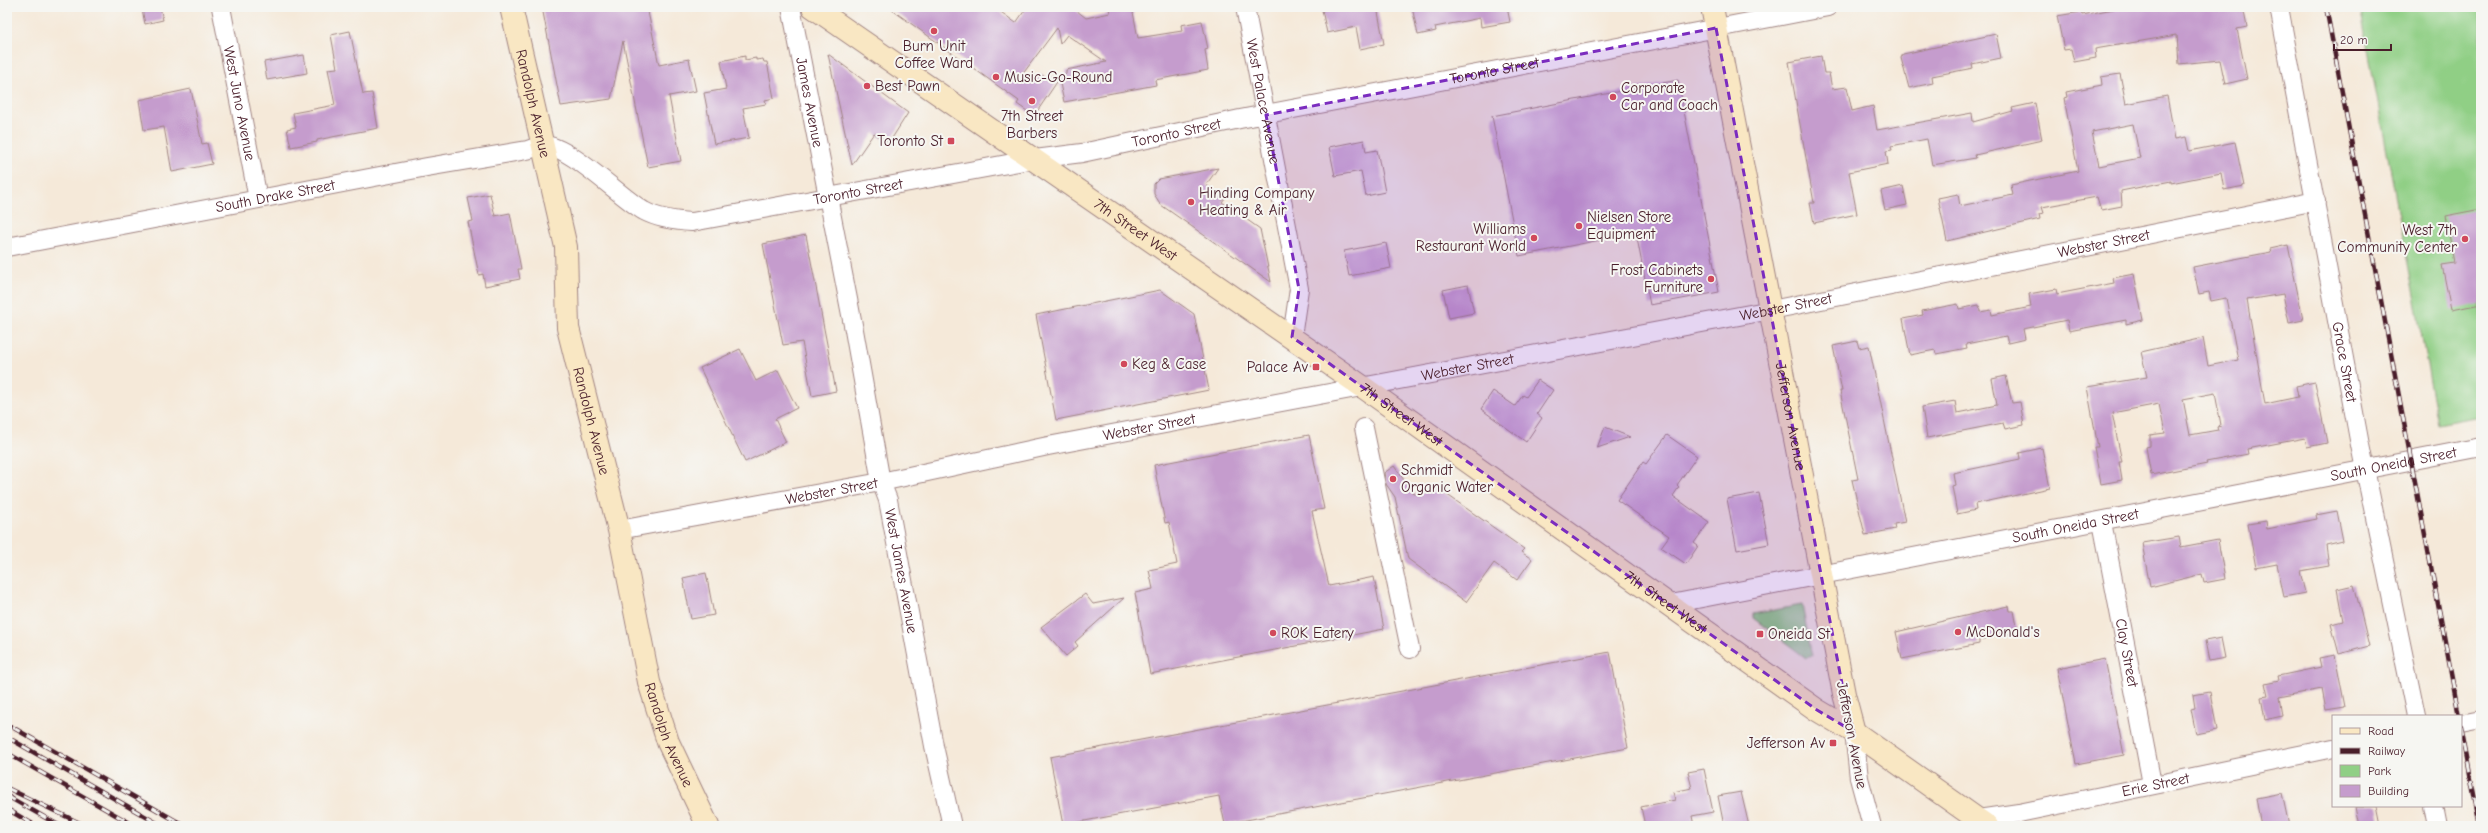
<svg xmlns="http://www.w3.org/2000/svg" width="2488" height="833" font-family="'Comic Neue',sans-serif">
<rect width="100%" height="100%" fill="#f6f6f2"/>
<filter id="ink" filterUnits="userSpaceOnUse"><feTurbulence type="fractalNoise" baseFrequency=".025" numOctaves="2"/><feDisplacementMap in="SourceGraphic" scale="8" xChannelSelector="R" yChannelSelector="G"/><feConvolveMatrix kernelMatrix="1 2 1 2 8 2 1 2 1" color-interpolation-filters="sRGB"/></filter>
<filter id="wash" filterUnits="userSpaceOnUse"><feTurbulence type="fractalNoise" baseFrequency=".012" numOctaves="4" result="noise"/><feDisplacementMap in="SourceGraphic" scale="16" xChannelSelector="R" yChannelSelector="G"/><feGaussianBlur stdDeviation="0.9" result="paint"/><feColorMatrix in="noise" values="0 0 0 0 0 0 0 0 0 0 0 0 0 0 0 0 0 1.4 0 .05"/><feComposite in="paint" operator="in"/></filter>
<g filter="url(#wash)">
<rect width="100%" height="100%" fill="#f5e9d9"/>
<path fill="#90cf85" stroke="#6d7758" d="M2360,7h121v409l-43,8z
M1802,605l10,51 -6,2 -53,-40v-4z"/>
<g id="blocks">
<path fill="#c59ccd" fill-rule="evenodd" d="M150,7h10l3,13 -18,4 -3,-15z
M542,7h105l12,58 30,-6 7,32 -27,5 12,65 -33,6 -25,-126 -12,58 -50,7z
M888,7h106l22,16 11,-16h45l14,11 24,-5 -1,-6h23l6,31 44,-7 -1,-6 21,-4 6,28 -3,1 3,20 -53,10 1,5 -92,17 -5,-23 -25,37 -17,-12 2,-3zM1057,28l3,16 7,-9 39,27 -40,8v4l-20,4 -4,-3 -23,4z
M1339,7h38l7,37 -24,5 -4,-22 -29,6 -5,-23z
M1412,7h95l3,15 -29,5 -1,-9 -45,9 1,4 -18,4z
M2124,7h119l4,20 -10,2 10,50 -22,5 -5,-24 -41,4 -2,-29 -82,14 1,9 -22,4 -3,-13 -7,1 -7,-34 24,-4 1,3z
M350,31l13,63 9,-1 6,35 -61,12v2l-26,5 -4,-18 9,-2 -3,-14 42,-8 -7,-36 9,-1 -6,-33z
M1996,34l5,24 -29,6 1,4 -41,8 1,7 -24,5 -8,-30 2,-4z
M828,54l80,59 -19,30 -15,-10 -22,32z
M304,55l3,18 -40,7 -3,-18z
M745,56v4l11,-2v2l7,-1 1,3h3l7,36 -9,2 1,4 -23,4 6,30 -35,6 -10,-51 22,-4 -5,-28z
M1821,56l3,17h5l3,16 15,-2 5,24 21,-5 4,24 95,-17 1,9 40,-11 -1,-3 23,-5 7,37 -67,15 1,3 -44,7 -5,-26 -36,7 1,4 -6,1 2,13 -39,8 8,42 -43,9 -4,-20h4l-25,-141z
M2120,74l6,30 41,-8 8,43 11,-2 3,14 46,-9 9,44 -20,4 -3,-17 -50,10v-2l-50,10 1,15 -21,4 -4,-13 -55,10 2,6 -5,1 1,5 -93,22 -9,-43 20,-4 2,12 53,-11 -2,-10 67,-14 -14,-73 3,-1 -1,-5 36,-7 -1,-8zM2133,124l7,34 -41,8 -7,-34z
M1678,80l41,212 -69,13 -14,-72 -117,23 -27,-140z
M191,89l11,55 5,-1 5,21 -40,8 -8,-45 -20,3 -5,-30z
M1364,140l2,12 11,-2 8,42 -19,4 -5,-25 -26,5 -6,-29z
M1218,168l-12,17 19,13 -3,4 38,27 11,53 -110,-77 -7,-11v-10l5,-5z
M1903,186l4,19 -22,5 -4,-19z
M490,194l5,22 15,-3 11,56h-3l2,10 -35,7 -2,-12 -4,1 -11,-53 5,-1 -5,-23z
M2481,209v95l-30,6 -9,-45 13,-2 -10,-47z
M806,235l30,156 -24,5 -10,-54 -19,3 -20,-101z
M1386,243l5,25 -42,8 -5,-25z
M2288,245l15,75 -14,3 -6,-29 -36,6 18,104 33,-7 -2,-11 19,-4 12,61 -20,4 -2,-9 -58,11 1,5 -42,8 1,2 -56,11 -5,-28 4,-1v-11l15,-2 -6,-29 -47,9 10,49h-3l3,18 -21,4 -7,-37h4l-11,-60 60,-10 -6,-25 62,-14 5,28 30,-6 -12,-62 -15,3 -2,-9 -10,2 -6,-27 78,-15 -1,-3zM2215,393l6,32 -4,1 1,4 -28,5 -7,-36z
M2134,274l9,46 -17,4v-4l-57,11 -2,-11 -44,9 2,10 -17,4 -2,-7 -40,8 1,4 -31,6 -1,-4 -25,5 -7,-36 20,-4 -1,-4 36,-7 1,5 20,-4 1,7 11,-2 1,5 39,-8 -2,-13 27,-5 1,5 57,-11 -1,-5z
M1468,285l6,28 -25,5 -6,-28z
M1160,290l34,24 15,76 -153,30 -20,-105z
M1857,341l2,7 10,-2 36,176 -11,2 1,5 -30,6 -13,-55 6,-1 -18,-88h2l-9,-45z
M740,349l16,32 22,-11 19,38 -22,11 11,23 -41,20 -45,-94z
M2006,376l6,27 8,-1 4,23 -19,4 -2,-6 -76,15 -5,-31 33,-6 2,12 40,-8 -5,-26z
M1538,380l15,10 -16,24 5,4 -16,24 -45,-33 12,-18 22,15 8,-11 3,2z
M1605,427l25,10 -33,11z
M1309,435l15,74 -12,2 17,75 45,-9 10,52 -234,45 -15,-81 18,-4 -4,-19 28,-6 -8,-42 -4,1 -11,-58z
M1667,435l30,21 -20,29 2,2 -6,9 36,26 -15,21 4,3 -12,18 -25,-17 8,-11 -52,-36 26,-38 3,2z
M2042,448l8,40 -75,16 1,6 -19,4 -5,-28 3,-1 -2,-12 67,-14 -1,-6z
M1394,466l20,28 25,-5 85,60 -3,3 11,7 -15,21 -23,-17 -28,39 -58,-43 -13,-62 -9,-13 -2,-11z
M1759,493l10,51 -32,6 -10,-51z
M2337,511l6,30 -17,4 3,21 -29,5 5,22 -21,4 -7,-33 -21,4 -8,-44 18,-3 1,8 50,-10 -1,-4z
M2179,537l2,10 37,-7 7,39 -21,4 -2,-9 -52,13 -8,-44z
M706,573l8,42 -23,4 -8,-41z
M2354,585l15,61 -30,8 -8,-30 12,-3 -6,-32z
M1085,594l8,10 31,-6 -49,44 3,4 -12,10 -25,-29z
M2008,606l1,5h5l4,21 -39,8v4l-77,15 -6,-27z
M2221,638l4,20 -16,3 -4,-20z
M1610,652l18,96 -403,76 -6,-28 -156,29 -13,-68z
M2335,655l10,52 -19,3 -4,-21 -43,8 3,19 -17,4 -4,-23 7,-1 -3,-13 14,-3 -1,-4 43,-9 -2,-9z
M2105,659l19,96 -48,9 -19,-96z
M2210,692l7,38 -21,4 -5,-25 4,-1 -2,-13z
M1704,769l9,43 -21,4 2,10h-49l-4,-19 34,-7 -2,-8 19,-4 -4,-16z
M1741,792l8,34h-25l-6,-30z
M2282,793l7,33h-28l-5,-28z
M2355,806h22l4,20h-22z"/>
</g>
</g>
<g filter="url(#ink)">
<use href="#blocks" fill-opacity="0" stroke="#a08482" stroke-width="1"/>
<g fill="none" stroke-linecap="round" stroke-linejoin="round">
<g stroke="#a08482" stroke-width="20">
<g id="street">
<path id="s1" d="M221,7l37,192"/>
<path id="s2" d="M791,7l63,323 27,152 7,18 46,246 18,80"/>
<path id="s3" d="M1245,7l54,282 -7,48"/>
<path id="s4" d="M2279,7l81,438 56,271"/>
<path id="s5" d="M7,247l420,-80 100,-17c5,-1 10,-4 15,-5 25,-2 79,53 102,66 15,8 31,10 48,11l343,-63 47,-6 158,-34 588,-112"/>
<path d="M1364,428l46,221"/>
<path id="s6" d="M2102,522l50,262"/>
<path id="s7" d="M619,530l262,-48 167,-36 723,-136 545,-109"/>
<path id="s8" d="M1671,604l810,-157"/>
<path d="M2461,723l20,-4"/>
<path d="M1854,732l5,46 13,48"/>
<path d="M2433,806l4,20"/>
<path id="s9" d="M1978,819l41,-6 314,-65"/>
</g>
</g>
<g stroke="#a08482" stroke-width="24">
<g id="secondary">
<path id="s10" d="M511,7l55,240 2,81 51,202 30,152 19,60 40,84"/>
<path id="s11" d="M813,7l550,380 454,323 37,22 133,94"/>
<path id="s12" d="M1712,7l132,687 10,38"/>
</g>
</g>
<use href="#street" stroke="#fff" stroke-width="18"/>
<use href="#secondary" stroke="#f9e7c3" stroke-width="22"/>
<g stroke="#4a1f2b" stroke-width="4.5">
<path id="rail" d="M2326,7l133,709
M12,727l173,99
M2461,727l19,99
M7,737l155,89
M7,753l128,73
M7,788l79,38
M7,796l53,30
M7,809l29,17
M7,824l4,2"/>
</g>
<use href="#rail" stroke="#f6f6f2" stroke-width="3" stroke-dasharray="9" stroke-linecap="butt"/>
</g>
</g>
<path fill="#7b2cbf" fill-opacity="0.2" stroke="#7b2cbf" stroke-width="3" stroke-dasharray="8 5" stroke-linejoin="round" d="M1716,28l128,666 10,38 -37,-22 -525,-373 7,-48 -33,-174z"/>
<g fill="#d1495b" stroke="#f6f6f2" stroke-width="1.5">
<circle cx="934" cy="31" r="4"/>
<circle cx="996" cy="77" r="4"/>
<circle cx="867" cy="86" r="4"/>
<circle cx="1613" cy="97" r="4"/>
<circle cx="1032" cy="101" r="4"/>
<rect x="947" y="137" width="8" height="8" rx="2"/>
<circle cx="1191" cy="202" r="4"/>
<circle cx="1579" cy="226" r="4"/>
<circle cx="1534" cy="238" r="4"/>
<circle cx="2465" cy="239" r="4"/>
<circle cx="1711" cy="279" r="4"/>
<circle cx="1124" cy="364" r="4"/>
<rect x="1312" y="363" width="8" height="8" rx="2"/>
<circle cx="1393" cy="479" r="4"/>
<circle cx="1958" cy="632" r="4"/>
<circle cx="1273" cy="633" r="4"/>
<rect x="1756" y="630" width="8" height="8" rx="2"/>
<rect x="1829" y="739" width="8" height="8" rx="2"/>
</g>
<g text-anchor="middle" stroke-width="4" stroke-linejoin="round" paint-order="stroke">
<g font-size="15" fill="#4a1f2b" stroke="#f6f6f2" text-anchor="start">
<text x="934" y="51" text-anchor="middle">Burn Unit<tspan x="934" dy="17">Coffee Ward</tspan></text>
<text x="1004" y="82">Music-Go-Round</text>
<text x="875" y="91">Best Pawn</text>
<text x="1621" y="93">Corporate<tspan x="1621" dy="17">Car and Coach</tspan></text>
<text x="1032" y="121" text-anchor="middle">7th Street<tspan x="1032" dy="17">Barbers</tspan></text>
<text x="943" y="146" text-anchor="end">Toronto St</text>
<text x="1199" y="198">Hinding Company<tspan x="1199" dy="17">Heating &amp; Air</tspan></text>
<text x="1587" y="222">Nielsen Store<tspan x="1587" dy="17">Equipment</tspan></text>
<text x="1526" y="234" text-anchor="end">Williams<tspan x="1526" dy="17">Restaurant World</tspan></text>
<text x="2457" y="235" text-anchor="end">West 7th<tspan x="2457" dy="17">Community Center</tspan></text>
<text x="1703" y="275" text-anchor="end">Frost Cabinets<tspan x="1703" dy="17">Furniture</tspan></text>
<text x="1132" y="369">Keg &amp; Case</text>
<text x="1308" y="372" text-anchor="end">Palace Av</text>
<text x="1401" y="475">Schmidt<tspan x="1401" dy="17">Organic Water</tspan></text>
<text x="1966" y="637">McDonald's</text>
<text x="1281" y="638">ROK Eatery</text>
<text x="1768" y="639">Oneida St</text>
<text x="1825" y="748" text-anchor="end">Jefferson Av</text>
</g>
<g font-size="15" fill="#4a1f2b" stroke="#f6f6f2">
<text dy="5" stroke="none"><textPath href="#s5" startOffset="1534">Toronto Street</textPath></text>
<text dy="5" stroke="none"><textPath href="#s3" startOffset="96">West Palace Avenue</textPath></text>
<text dy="5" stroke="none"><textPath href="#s2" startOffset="97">James Avenue</textPath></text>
<text dy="5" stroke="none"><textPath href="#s1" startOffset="98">West Juno Avenue</textPath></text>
<text dy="5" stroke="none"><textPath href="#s10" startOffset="99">Randolph Avenue</textPath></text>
<text dy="5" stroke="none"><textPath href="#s5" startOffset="1210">Toronto Street</textPath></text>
<text dy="5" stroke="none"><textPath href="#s5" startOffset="886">Toronto Street</textPath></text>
<text dy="5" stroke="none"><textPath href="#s5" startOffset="273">South Drake Street</textPath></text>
<text dy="5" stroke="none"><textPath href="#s11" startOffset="392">7th Street West</textPath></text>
<text dy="5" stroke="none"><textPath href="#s7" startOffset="1512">Webster Street</textPath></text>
<text dy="5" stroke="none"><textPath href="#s7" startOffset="1188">Webster Street</textPath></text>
<text dy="5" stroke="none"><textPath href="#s4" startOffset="361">Grace Street</textPath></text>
<text dy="5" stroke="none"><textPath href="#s7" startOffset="864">Webster Street</textPath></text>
<text dy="5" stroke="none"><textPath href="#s11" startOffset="716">7th Street West</textPath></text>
<text dy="5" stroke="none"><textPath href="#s12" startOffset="417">Jefferson Avenue</textPath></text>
<text dy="5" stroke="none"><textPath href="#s10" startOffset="423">Randolph Avenue</textPath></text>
<text dy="5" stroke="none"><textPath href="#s7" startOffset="540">Webster Street</textPath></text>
<text dy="5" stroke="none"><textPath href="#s8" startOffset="736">South Oneida Street</textPath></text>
<text dy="5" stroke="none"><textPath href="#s7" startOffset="216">Webster Street</textPath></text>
<text dy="5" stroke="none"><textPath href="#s8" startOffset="412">South Oneida Street</textPath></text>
<text dy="5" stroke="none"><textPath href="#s2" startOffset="575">West James Avenue</textPath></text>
<text dy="5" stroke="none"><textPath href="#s11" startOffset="1040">7th Street West</textPath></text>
<text dy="5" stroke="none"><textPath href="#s6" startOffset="133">Clay Street</textPath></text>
<text dy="5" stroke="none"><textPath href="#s10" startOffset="747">Randolph Avenue</textPath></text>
<text transform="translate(1852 735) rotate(79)" y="5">Jefferson Avenue</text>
<text dy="5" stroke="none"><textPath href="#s9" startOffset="181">Erie Street</textPath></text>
</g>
</g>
<rect width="2488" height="833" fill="none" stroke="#f6f6f2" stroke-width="24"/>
<rect x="2332" y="715" width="130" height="92" fill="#f6f6f2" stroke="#b1a0a2"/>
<rect x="2340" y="728" width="20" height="6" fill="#f9e7c3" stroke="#b1a0a2"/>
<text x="2368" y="735" font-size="12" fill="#4a1f2b">Road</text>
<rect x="2340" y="748" width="20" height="6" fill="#4a1f2b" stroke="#b1a0a2"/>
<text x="2368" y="755" font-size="12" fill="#4a1f2b">Railway</text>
<rect x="2340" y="765" width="20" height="12" fill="#90cf85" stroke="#b1a0a2"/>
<text x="2368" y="775" font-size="12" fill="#4a1f2b">Park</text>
<rect x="2340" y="785" width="20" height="12" fill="#c59ccd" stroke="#b1a0a2"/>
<text x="2368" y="795" font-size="12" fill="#4a1f2b">Building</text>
<path d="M2334 44v6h57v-6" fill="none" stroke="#4a1f2b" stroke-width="2"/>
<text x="2340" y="44" font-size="12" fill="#4a1f2b" stroke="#f6f6f2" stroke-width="3" paint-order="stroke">20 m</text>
</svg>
